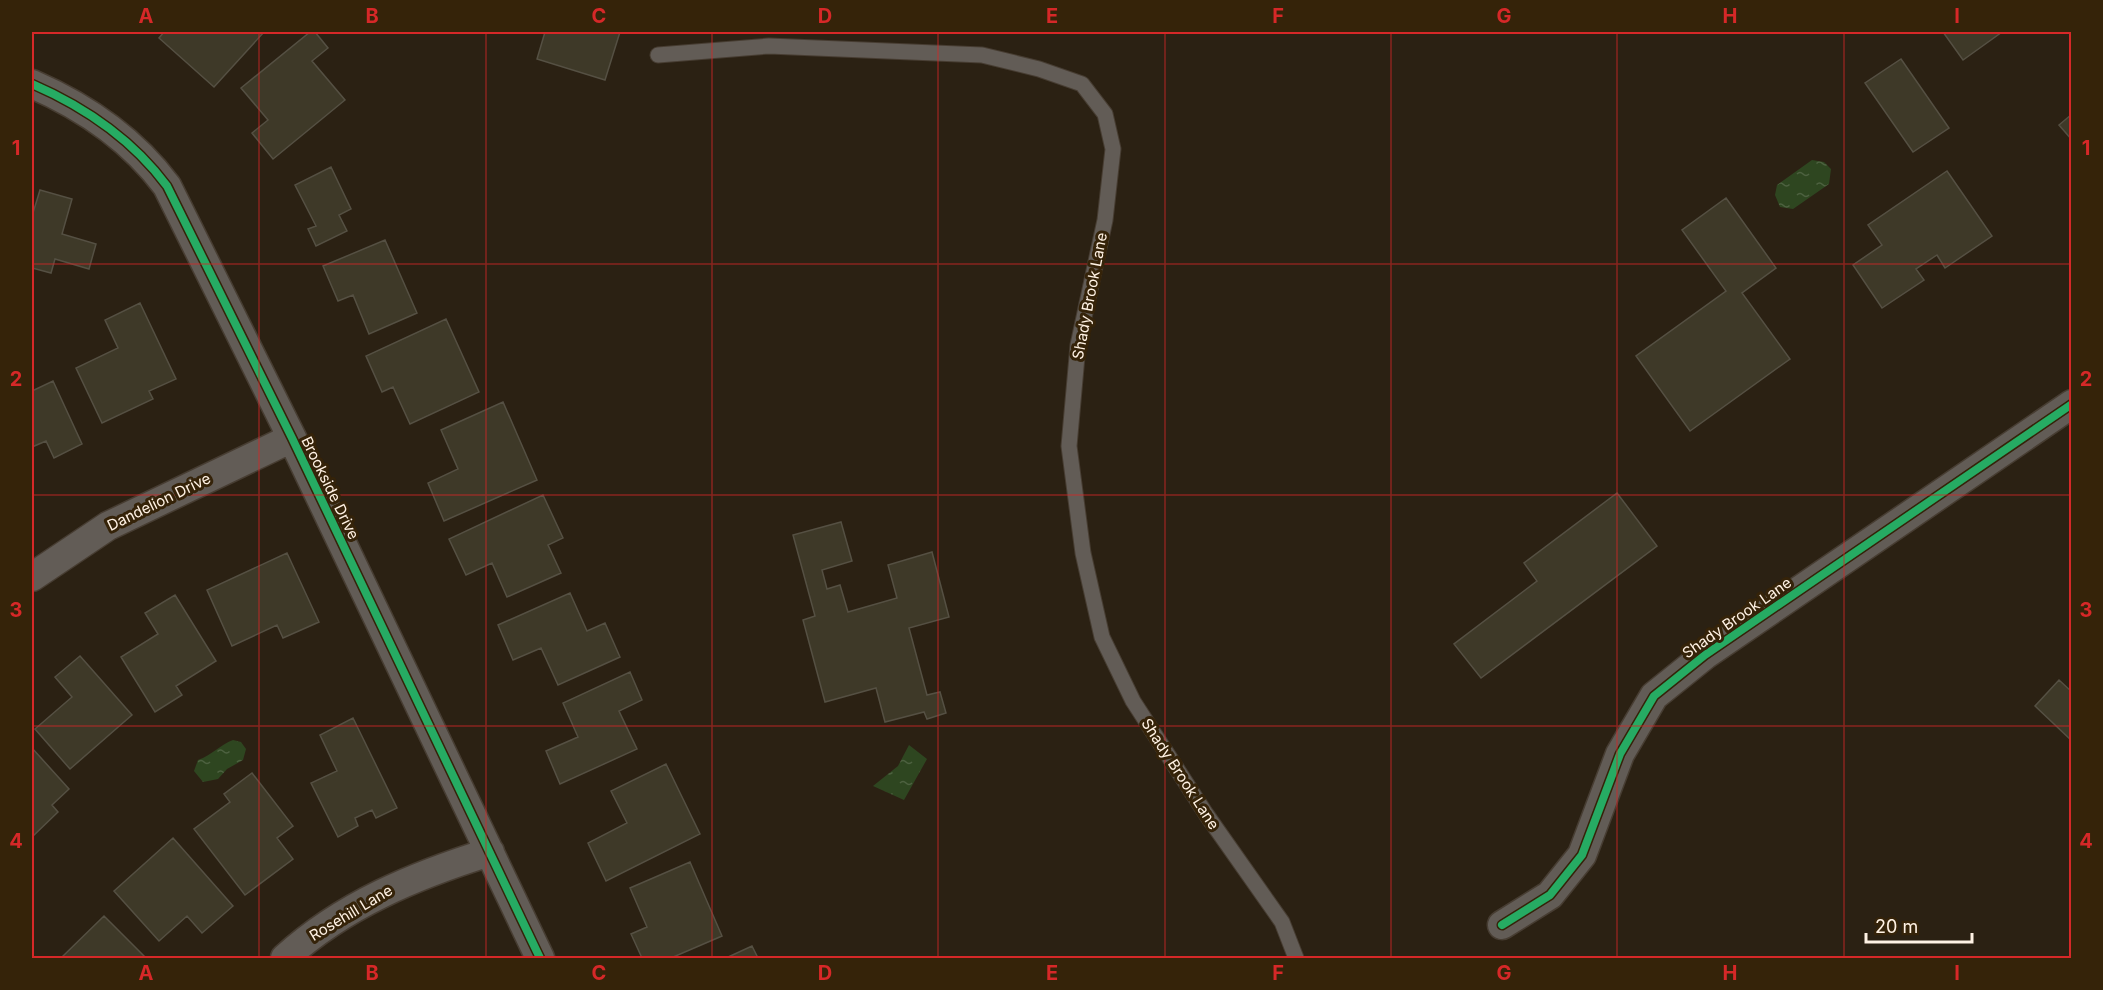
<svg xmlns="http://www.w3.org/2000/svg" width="2103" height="990" font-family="Inter,sans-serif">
<defs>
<pattern id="water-ripples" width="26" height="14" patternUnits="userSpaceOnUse" patternTransform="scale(1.5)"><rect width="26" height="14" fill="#2e4620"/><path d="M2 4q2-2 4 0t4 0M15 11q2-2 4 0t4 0" fill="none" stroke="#4d6140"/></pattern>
</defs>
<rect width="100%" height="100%" fill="#2b2113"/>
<path fill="url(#water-ripples)" d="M1812,160l12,2 7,7 -2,15 -36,25 -13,-2 -5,-12 2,-10z
M233,740l8,2 5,7 -3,11 -16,9 -9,10 -15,3 -9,-11 4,-11c14,-5 22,-15 35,-20z
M909,745l18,14 -23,41 -31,-14 25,-20z"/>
<path fill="#3e3928" stroke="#555043" stroke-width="1.5" d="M164,32h100l-50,55 -55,-49z
M310,32h5l13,16 -16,13 33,39 -72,59 -21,-26 16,-13 -27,-32z
M545,32h75l-15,48 -68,-21z
M1943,32h59l-39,28z
M1901,59l48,69 -36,24 -48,-69z
M2072,114v26l-13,-15z
M331,167l20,42 -12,6 8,16 -31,15 -8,-17 8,-3 -21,-41z
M1947,171l45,65 -47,32 -8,-13 -21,14 8,11 -42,28 -29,-43 29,-20 -14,-20z
M40,190l32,9 -10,35 34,10 -7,25 -34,-10 -4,14 -19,-5v-52z
M1726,198l50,70 -34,25 48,66 -100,72 -54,-75 90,-65 -44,-61z
M385,240l32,73 -48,21 -16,-39 -15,6 -15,-35z
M140,303l36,76 -27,12 4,8 -51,24 -26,-55 42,-20 -13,-28z
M446,319l33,73 -69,32 -17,-37 -11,5 -16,-36z
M53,381l29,63 -28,14 -8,-17 -14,6v-56z
M503,402l34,78 -93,41 -16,-38 30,-14 -17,-39z
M1617,493l40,53 -176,132 -27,-34 83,-63 -13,-18z
M543,495l20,43 -15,7 13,28 -54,24 -15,-34 -26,12 -17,-36z
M841,522l11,39 -30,9 5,19 13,-4 8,27 49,-14 -9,-33 44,-13 17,65 -40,11 18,67 13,-3 6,21 -19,6 -3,-7 -39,10 -9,-34 -51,14 -22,-82 12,-4 -22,-81z
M287,553l32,69 -36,16 -6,-13 -45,21 -25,-56z
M570,593l17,38 18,-8 15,34 -62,28 -17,-37 -28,12 -15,-35z
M175,595l41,66 -40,25 6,9 -27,17 -34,-55 37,-23 -13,-21z
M80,656l52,59 -62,54 -35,-40 37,-32 -17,-20z
M630,672l12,28 -23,11 18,38 -77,35 -14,-33 32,-14 -15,-34z
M2059,680l13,12v49l-37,-35z
M353,718l44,90 -21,10 -4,-8 -17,8 3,8 -20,11 -27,-54 26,-12 -17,-36z
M32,748l37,41 -17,16 6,7 -26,25z
M666,764l34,70 -94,47 -18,-38 39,-20 -16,-32z
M252,773l41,53 -16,12 16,21 -48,36 -51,-66 36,-27 -6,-8z
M173,838l60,68 -31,27 -15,-17 -28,25 -45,-50z
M690,862l32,74 -51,22h-29l-11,-24 16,-7 -17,-39z
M104,916l42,42h-85z
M752,946l6,12h-32z"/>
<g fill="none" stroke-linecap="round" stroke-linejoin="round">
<g stroke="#473d32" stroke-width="17">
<path id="lane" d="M658,55l111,-9 213,9 57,14 43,15 23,30 8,35 -8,71 -27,125 -9,101 14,107 19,84 31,64 73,113 76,108 14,36"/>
</g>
<g stroke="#473d32" stroke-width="31">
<path id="street" d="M32,84c53,23 100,55 135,102l125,252 248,520
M32,577l76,-51 184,-88
M1502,925l48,-30 32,-40 38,-101 34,-58 51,-41 367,-251
M285,958c58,-53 131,-83 205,-106"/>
</g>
<use href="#lane" stroke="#625c56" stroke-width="15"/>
<use href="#street" stroke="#625c56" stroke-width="28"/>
<g stroke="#352309" stroke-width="11">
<path id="cycleway" d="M32,84c53,23 100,55 135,102l125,252 248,520
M1502,925l48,-30 32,-40 38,-101 34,-58 51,-41 367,-251"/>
</g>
<use href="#cycleway" stroke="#26ab63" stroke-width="8"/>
</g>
<path fill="none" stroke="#d62828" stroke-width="1.5" stroke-opacity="0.55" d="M259,32v926M486,32v926M712,32v926M938,32v926M1165,32v926M1391,32v926M1617,32v926M1844,32v926M32,264h2040M32,495h2040M32,726h2040"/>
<g text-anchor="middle" stroke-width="6" stroke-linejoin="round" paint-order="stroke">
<g font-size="15" fill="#fff2e4" stroke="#352309">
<text transform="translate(1090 296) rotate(-79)" y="5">Shady Brook Lane</text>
<text transform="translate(330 488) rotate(64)" y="5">Brookside Drive</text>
<text transform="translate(159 502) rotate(-26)" y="5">Dandelion Drive</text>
<text transform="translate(1737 618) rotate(-35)" y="5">Shady Brook Lane</text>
<text transform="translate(1180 774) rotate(57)" y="5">Shady Brook Lane</text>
<text transform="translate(351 913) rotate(-31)" y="5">Rosehill Lane</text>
</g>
</g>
<rect width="2103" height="990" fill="none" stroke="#352309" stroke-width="66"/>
<path d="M1866 933v9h106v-9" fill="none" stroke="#fff2e4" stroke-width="3"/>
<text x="1875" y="933" font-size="18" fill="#fff2e4" stroke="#352309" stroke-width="4.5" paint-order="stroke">20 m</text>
<rect x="33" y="33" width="2037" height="924" fill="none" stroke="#d62828" stroke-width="2"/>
<g font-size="20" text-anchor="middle" font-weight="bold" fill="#d62828">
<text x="146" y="23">A</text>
<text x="372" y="23">B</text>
<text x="599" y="23">C</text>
<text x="825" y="23">D</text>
<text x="1052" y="23">E</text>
<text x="1278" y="23">F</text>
<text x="1504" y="23">G</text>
<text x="1730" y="23">H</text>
<text x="1957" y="23">I</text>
<text x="16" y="155">1</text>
<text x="2086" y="155">1</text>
<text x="16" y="386">2</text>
<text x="2086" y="386">2</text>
<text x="16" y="617">3</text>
<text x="2086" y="617">3</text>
<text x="16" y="848">4</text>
<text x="2086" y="848">4</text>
<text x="146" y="980">A</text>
<text x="372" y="980">B</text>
<text x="599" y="980">C</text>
<text x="825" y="980">D</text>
<text x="1052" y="980">E</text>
<text x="1278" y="980">F</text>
<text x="1504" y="980">G</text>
<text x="1730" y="980">H</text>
<text x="1957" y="980">I</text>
</g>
</svg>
